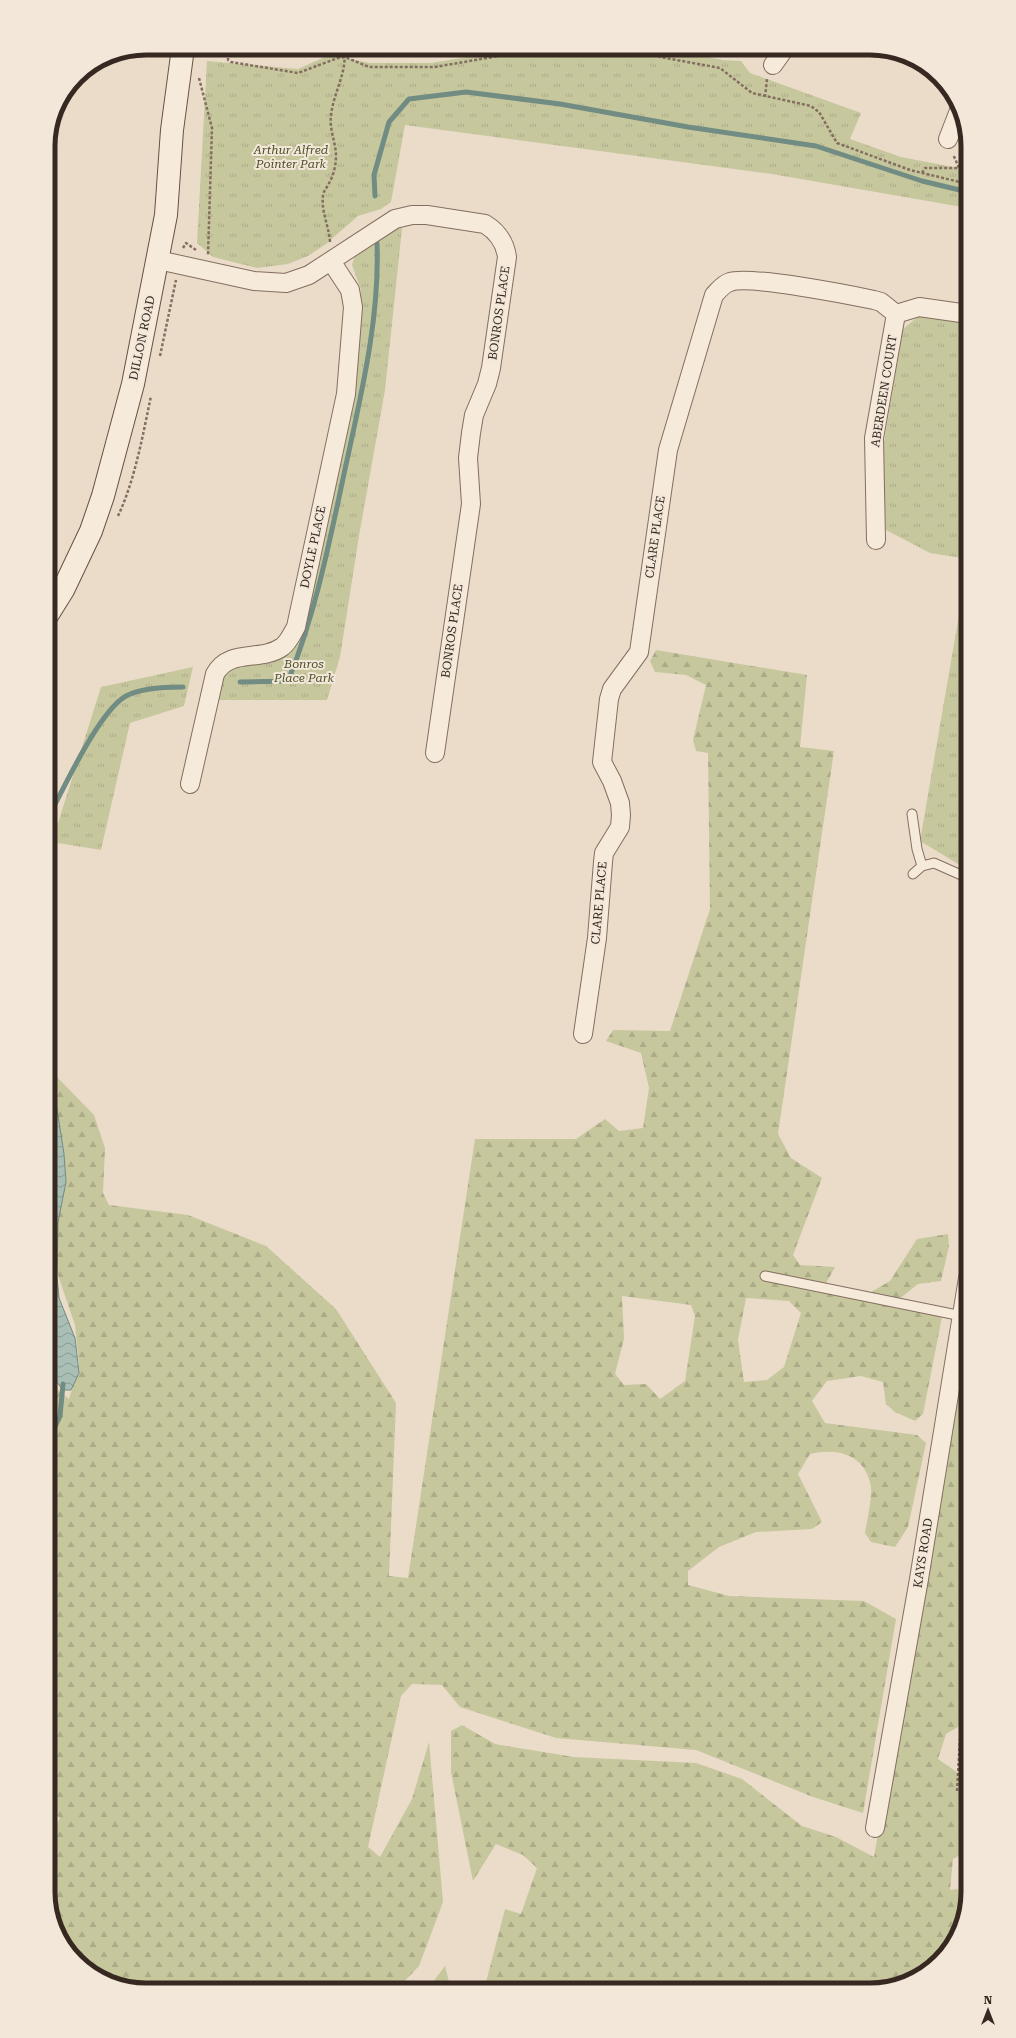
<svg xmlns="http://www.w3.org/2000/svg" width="1016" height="2038" font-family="'Roboto Serif',serif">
<defs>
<pattern id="grass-tufts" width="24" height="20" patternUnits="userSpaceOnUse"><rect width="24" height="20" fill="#c7c79e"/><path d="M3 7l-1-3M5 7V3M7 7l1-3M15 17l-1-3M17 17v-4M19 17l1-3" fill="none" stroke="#acab88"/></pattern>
<pattern id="forest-firs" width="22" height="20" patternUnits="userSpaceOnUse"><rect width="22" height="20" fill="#c7c79e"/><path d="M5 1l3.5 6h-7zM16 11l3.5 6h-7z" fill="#acab88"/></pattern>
<pattern id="water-waves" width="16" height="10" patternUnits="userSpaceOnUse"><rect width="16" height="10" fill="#a9bfb6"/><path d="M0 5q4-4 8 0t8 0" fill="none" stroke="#8a9b94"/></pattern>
</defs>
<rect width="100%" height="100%" fill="#eadcc9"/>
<path fill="url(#grass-tufts)" d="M521,48h139l63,12 18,1 9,12 111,40 -11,26 51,18 67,13v38l-196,-34 -367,-49 -14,77 -10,7 -23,7 -32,28 -18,12 -20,8 -31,4 -44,-11 -16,-14 10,-182 91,8 31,-14 41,8h61z
M403,219l-18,171 -26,146 -19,121 -13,43h-112l9,-31 64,-22 63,-257 10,-100 -9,-25 4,-14z
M921,314l47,7v238l-38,-6 -44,-23 -4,-76 21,-125z
M968,563v307l-48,-29z
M193,667l-9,39 -54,17 -29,127 -49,-8 49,-155z"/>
<path fill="url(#forest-firs)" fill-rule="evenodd" d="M656,650l151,25 -7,72 34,4 -56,383 13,24 31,20 -29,77 7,10 35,2 -11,20 35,12 31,-18 27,-42 31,-5 1,12 -8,35 -23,3 -20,16 37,8 7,9 -19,97 -8,7 -20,-9 -9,-8 -3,-22 -22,-6 -34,5 -15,20 13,22 92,12 9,8 -18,84 -13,20 -24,-5 -6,-9c2,-12 7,-34 6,-46 -5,-32 -33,-40 -61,-33l-12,20 24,48 -10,7 -56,3 -37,15 -31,24v14l41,11 135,5 32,18 -33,194 -50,-16 -117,-47 -140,-12 -96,-31 -18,-22 -30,-1 -11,12 -33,151 12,10 32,-58 17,-57 14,160 -24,64 -23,24h-257l-53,-20 -31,-40 -7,-38v-52l12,-22 -12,-9v-427l21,17 10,-34 -4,-40 -27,-79v-171h7l39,40 11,33 -2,45 6,12 79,10 78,31 70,63 60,94 -7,173 19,2 67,-439h101l29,-20 14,12 24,-3 6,-40 -8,-35 -35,-12 7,-11 57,1 40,-122 -2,-156 -12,-2 -3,-11 13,-55 -20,-10 -31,-3 -5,-11zM622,1296l69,9 4,11 -10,65 -25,18 -14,-15 -22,1 -9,-11 9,-35zM746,1298l43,3 12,12 -17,54 -17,13 -23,2 -6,-42z
M967,1314l1,407 -22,13 -8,25 30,21v71l-15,8 -3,31 18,-2v5l-17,54 -43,36 -38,7h-386l21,-81 16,5 16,-46 -14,-13 -27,-11 -23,37 -22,-109v-41l11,-6 33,19 79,13 122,6 46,16 60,47 34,11 38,20z
M445,1966l6,24h-24z"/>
<path fill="url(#water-waves)" stroke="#718c82" d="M48,1080l4,5 3,11 9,58 2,28 -8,40 -1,54 2,22 16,40 4,35 -8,17h-8l-15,-19z"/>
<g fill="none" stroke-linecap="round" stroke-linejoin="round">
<path stroke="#718c82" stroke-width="5" d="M375,196l-1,-21 15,-53 20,-23 57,-7 94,12 128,23 128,19 106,35 46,11
M240,682l48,-1c27,-66 41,-137 56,-207 16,-75 36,-154 33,-231
M48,818c16,-30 51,-107 78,-122 14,-8 42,-9 57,-9
M48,1442l12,-26 3,-32"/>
<g stroke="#846e60" stroke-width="11">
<path id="service" d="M912,814l5,35 5,17
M913,874l9,-8 12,-3 34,15
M765,1276l197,40"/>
</g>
<g stroke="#846e60" stroke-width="20">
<path id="minor" d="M773,65l12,-17
M948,139l12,-31
M158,260l96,21 32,2 23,-8 86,-56 17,-4h15l58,9c13,8 20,18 22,33l-16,111 -4,16 -13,31 -3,18 -3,25 3,46 -36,249
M876,540l-2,-102 22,-124
M190,784l25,-110c14,-26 46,-12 67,-27 6,-4 10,-13 14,-20l50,-233 7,-87 -3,-17 -19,-29
M583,1034l14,-96 6,-76 1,-9 16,-26 1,-12 -1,-12 -8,-22 -10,-19 7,-63 3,-10 27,-37 29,-202 46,-155c5,-5 9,-11 16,-13 19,-7 120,13 144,18l7,2 15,12 23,-7 49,7
M875,1828l44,-249 49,-301"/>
</g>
<g stroke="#665043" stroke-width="24">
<path id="secondary" d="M48,614l15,-24 28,-59 12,-35 30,-112 33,-169 6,-85 11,-82"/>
</g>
<path stroke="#846e60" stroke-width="2.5" stroke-dasharray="3 2" stroke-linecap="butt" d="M228,48v12l3,2 67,11 40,-15 7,-1 24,10h66l110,-19
M653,48l1,5 6,4 60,11 32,25 59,13 8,6 18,31 73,27 58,14
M518,54v-6
M199,78l13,50 -4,127
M765,97l2,-18
M922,173l3,-5h34l-6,-14
M330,242c-1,-16 -9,-30 -7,-46 0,-4 3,-7 5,-11 5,-8 8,-19 8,-29 0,-13 -7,-27 -5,-40 2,-23 17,-44 13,-68
M183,248l3,-5 10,7
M160,356l16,-76
M118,516c17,-36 25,-82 33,-120
M48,640l6,-8
M957,1791l3,-52 8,-9"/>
<use href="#service" stroke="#f6eadb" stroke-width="9"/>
<use href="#minor" stroke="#f6eadb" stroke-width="18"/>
<use href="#secondary" stroke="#f6eadb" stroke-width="22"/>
</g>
<g text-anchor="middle" stroke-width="4" stroke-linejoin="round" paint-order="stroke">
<g font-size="12" font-style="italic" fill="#4c512a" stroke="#f2e7d8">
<text x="291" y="154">Arthur Alfred<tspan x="291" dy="14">Pointer Park</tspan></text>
<text x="304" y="668">Bonros<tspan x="304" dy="14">Place Park</tspan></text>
</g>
<g font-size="12" fill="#372921" stroke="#f2e7d8">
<text transform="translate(499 313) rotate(-82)" y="4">BONROS PLACE</text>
<text transform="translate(142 338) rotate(-78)" y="4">DILLON ROAD</text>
<text transform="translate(884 391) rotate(-81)" y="4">ABERDEEN COURT</text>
<text transform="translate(655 537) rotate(-82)" y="4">CLARE PLACE</text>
<text transform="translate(313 547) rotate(-78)" y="4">DOYLE PLACE</text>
<text transform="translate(452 631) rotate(-82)" y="4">BONROS PLACE</text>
<text transform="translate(599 903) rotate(-85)" y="4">CLARE PLACE</text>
<text transform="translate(923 1553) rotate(-81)" y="4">KAYS ROAD</text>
</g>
</g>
<path d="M0 0H1016V2038H0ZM146 55H870A91 91 0 0 1 961 146V1892A91 91 0 0 1 870 1983H146A91 91 0 0 1 55 1892V146A91 91 0 0 1 146 55Z" fill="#f2e7d8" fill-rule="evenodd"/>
<path fill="none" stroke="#372921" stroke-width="5" d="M146 55H870A91 91 0 0 1 961 146V1892A91 91 0 0 1 870 1983H146A91 91 0 0 1 55 1892V146A91 91 0 0 1 146 55Z"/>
<g transform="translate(988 2010)" stroke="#f2e7d8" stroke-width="3" paint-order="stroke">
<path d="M0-3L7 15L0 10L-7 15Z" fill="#372921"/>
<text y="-6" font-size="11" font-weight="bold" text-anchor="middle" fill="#372921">N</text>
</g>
</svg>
